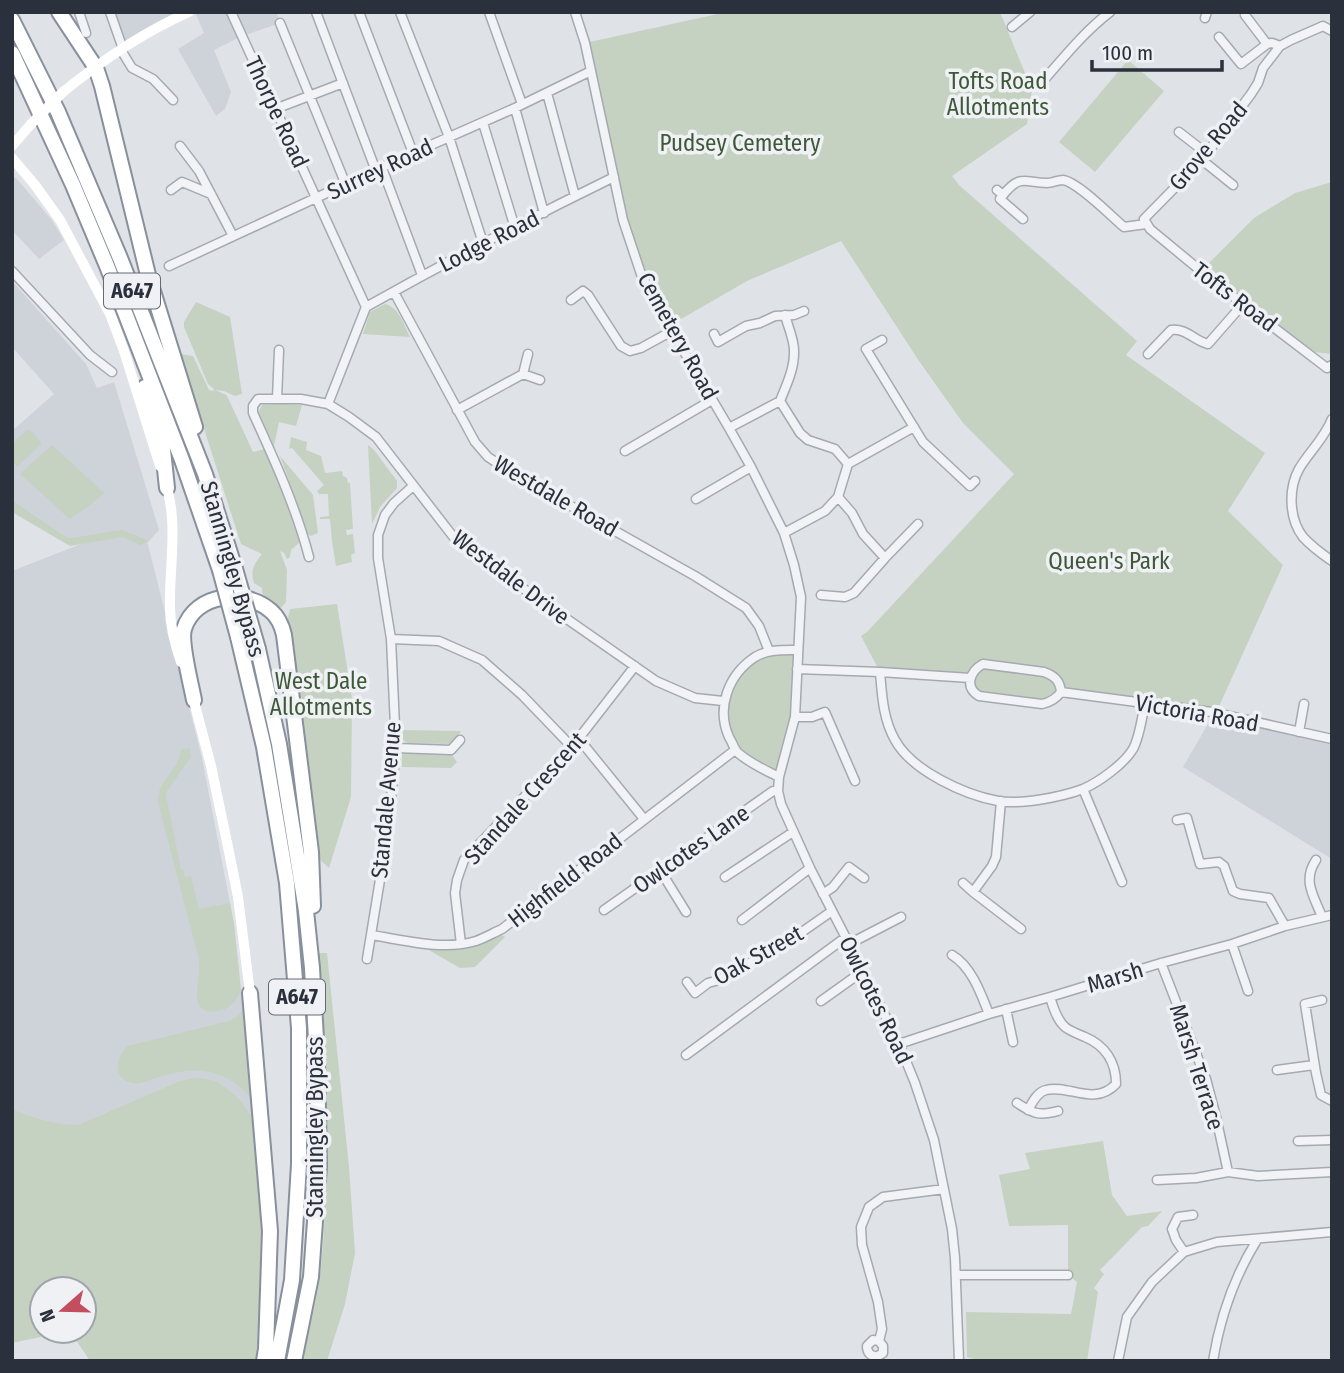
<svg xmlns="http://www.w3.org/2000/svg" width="1344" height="1373" font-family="'Fira Sans Condensed',sans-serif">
<rect width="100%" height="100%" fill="#dfe3e7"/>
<path fill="#ced2d9" d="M110,12h79l-66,37z
M195,12h81l4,11 -38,13 -28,14 17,42 -6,17 -9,7 -38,-67 26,-16z
M15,177l36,42 13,21 -25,19 -27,-29v-51z
M12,281l74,83 11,24 17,-6 45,148 -10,11h-2l55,217 32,166 20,195 -15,-21 -22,-17 -14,-3h-11l-13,3 -99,43 -12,2 -15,-2 -41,-15v-538l100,-39 -44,6 -56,-38v-69l42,-37 -42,-47z
M1212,712l120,27v120l-149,-92 25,-43z"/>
<path fill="#c5d1c1" d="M727,12h273l32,78 -5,34 -75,52 7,9 178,156 -11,14 139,98 -37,58 55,54 -67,148 -155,-21 -10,10 -72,-6 -9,-17 -90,-7 -19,-36 6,-4 147,-158 -51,-51 -44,-62 -78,-120 -94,40 -78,45 -28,-52 -18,-54 -38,-177z
M1128,60l36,31 -69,81 -36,-30z
M1332,182v172l-18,-2 -110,-84 50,-50 41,-25z
M196,302l34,15 12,77 -7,2 -11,-5 -9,-1 11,5 3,5 24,52 11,-3 4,8h3l30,80v4l-10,9 -1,7 -3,2 -3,-6 -4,-2 7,19 -1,32 -7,8 -16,-9 -1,-13 -8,-5c-4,-13 0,-19 8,-29l-21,-10 -61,-190 13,2 16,34 4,1 1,-2 -6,-5 -24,-57v-5z
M385,304c14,3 19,21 25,33l-47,-3 7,-22z
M283,404l19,1 -6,21 -17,-4 -5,24 -16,-33 4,-8z
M27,430h3l11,12v2l-23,22 -6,-3v-19z
M291,437l16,5 -1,8 15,6 4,17 17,-2 1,5 4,2 1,5h2l3,46 -7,1 1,5 6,-1 2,19 -4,2 1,7 -16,4 -4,-25 -2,-22h-10v-2l9,-1 -1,-22h-9l-2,-3 7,-6 -32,-37 -3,1z
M52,445l52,48 -15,13 -19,13 -50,-45z
M368,445l6,5 23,31v7l-17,19 -8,17z
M280,456l33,39 5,38 -7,3 -3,-2z
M12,500l56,38 54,-8 27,11 -9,4 -17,-8 -53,9 -58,-34z
M337,604l15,95 -1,98 -22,71 -18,-16 -27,-217 6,-26z
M798,650l-3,67 -16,60 -44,-27 -12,-49 13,-26 19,-18z
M402,730l59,1 -5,8 -8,5 -41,-1 -4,-3z
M190,748l1,9 -24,34 -1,4 15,75h2l2,7 6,-1 8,33 31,-6 4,21 7,66c-5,11 -11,19 -23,21 -29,5 -20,-24 -19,-40 1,-5 0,-11 -1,-16l-40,-152c-1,-25 21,-30 23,-54z
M406,751l45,2 6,9 -6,6 -49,-1v-13z
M502,935l3,2 -30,30 -15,1 -33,-19 31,1 26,-7z
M320,953h7l22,214 6,86 -10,51 -18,57h-26c7,-28 15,-56 19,-84 12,-107 3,-216 -2,-323z
M243,1010l9,89c-27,-31 -56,-34 -93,-22 -9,2 -18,8 -26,6 -21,-4 -18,-26 -5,-37l101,-25 7,-4z
M192,1078h11l14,3 22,17 15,21 8,111 -3,100 -3,31h-166l-20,-30h14v-42h-42v42h27l-57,12v-234c23,8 43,18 68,15l99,-43z
M1103,1141l9,54 15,21 35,-5 -14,15 -6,1 -42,43 4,4 -10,14 4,4 -11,69h-105l-15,-4 -1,-45 105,2 6,-32 -9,-7v-50l-59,1 -10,-51 31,-6 -5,-16z"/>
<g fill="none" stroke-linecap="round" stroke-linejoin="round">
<g stroke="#a5aab1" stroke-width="11">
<path id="minor" d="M79,12l7,21
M110,12l13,37
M231,12l135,295 -38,97
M316,12l60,159
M359,12l54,141
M400,12l49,125 34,106
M489,12l33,92
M575,12l10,31 38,177 18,54 28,52 60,102 22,39 33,66 10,32 7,32 -6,120 -16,60 -1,14 3,13 29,64 53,103 36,73 16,39 19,57 18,89 3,29 4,103
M1245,15l22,29 5,-1 8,3
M1205,18l2,-6
M280,23l66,162
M1012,27l18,-15
M1332,31l-9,-5 -32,14 -11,6 -17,22 -5,15 -7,11 -49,66 -58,59 6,10 63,52 114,87 5,-3
M1219,37l22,27 26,-20
M121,50l11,18 21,11 20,21
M1044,80c20,-23 41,-49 66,-68
M547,93l28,103
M515,108l29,105
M275,109l68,-26
M483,123l32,105
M1179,132l27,21
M180,146l19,25 34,65
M1202,160l31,25
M382,168l40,107
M171,190l11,-8 29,12
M997,190l6,5c18,-22 22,-12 44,-12 5,0 11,-3 16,-3 15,2 49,37 61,47l22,-3
M1003,195l-3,4 23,20
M169,266l244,-113 102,-45 76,-37
M12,271l78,84 22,17
M394,292l81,150 13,15 26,17 181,102 51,32 13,18 10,25
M571,300l12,-9 5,4 33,51 9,5 11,-3 31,-17
M366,307c82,-46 164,-89 248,-130
M714,334l4,8 28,-16 14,-3 15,-7 19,-1 10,-4
M882,340l-16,9 57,93 47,44 5,-5
M1148,354l23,-24c16,-2 23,11 37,14l35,-40
M523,374l17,6
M277,399l2,-49
M780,401l20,32 8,7 27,9 13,15
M457,410l66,-36 5,-20
M1332,419c-8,20 -23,33 -33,50 -11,20 -10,50 4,68 8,9 19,17 29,24
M729,428l51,-27c6,-15 14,-31 14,-48 1,-12 -6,-26 -9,-38
M625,451l87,-51
M838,497l14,16 11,21 22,24
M696,499l55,-32
M784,533l41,-22 13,-14 10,-33 66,-37
M309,557c-13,-50 -35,-98 -56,-144v-7l5,-7h43l27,5 21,13 27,20 79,102 33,25 168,117 39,17 28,3
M821,595l24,2 9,-4 31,-35 33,-34
M391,639l48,2 43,19 40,35 50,52
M983,664l61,8c11,4 16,9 17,20 -5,7 -10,10 -19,12l-63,-8c-15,-9 -9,-25 4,-32z
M797,669l83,3 90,6
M880,672c2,23 3,47 15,68 17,31 70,55 103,61 23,4 63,-4 85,-12 16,-7 41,-25 50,-40 7,-13 9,-32 12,-47
M1061,692l151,20 120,27
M795,717h17l13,-5 30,69
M1299,732l5,-28
M579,739l65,80
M396,748l55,2 9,-10
M779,777c-14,-7 -30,-14 -42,-25 -3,-4 -5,-10 -8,-15 -13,-29 -1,-62 26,-80 13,-8 29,-7 43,-7
M1083,789l39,93
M1001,801l-5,56 -4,9 -19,26 48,37
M1177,820l10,-2 13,46 19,-2 5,4 9,25 7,3 29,4 16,28
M1316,860c-14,21 -2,36 6,57
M660,870l26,42
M725,877l68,-45
M963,883l10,9
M823,894l10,-7 16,-20 15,11
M604,910l169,-119h5
M742,920l68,-52
M371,935c33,5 72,16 105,6 9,-3 17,-8 26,-12l233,-179
M461,944l-6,-51 2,-13 7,-20 108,-113 63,-81
M849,944l52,-27
M1232,944l16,47
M952,955c20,12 29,39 37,59
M367,959l20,-122 9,-89 -5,-109 -13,-81v-23l7,-20 9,-12 19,-17
M1161,963l45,116 10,38 12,55
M687,982l8,11 13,-10 11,-3 41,-23 9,-2 63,-44
M1322,1000l-17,4 11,69 5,22 11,6
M821,1001l42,-30
M1006,1009l7,33
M899,1044l90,-30 61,-17 111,-34 71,-19 53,-18 47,-11
M686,1055l160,-118
M1277,1070l37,-5
M1017,1103c17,11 22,13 41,8
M1028,1110c4,-7 9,-18 18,-20 23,-6 48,17 70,-6 0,-23 -12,-39 -31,-47 -7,-3 -15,-6 -20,-10 -8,-7 -12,-20 -15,-30
M1298,1141l34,-1
M1157,1180l39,-2 32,-6 30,4 74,-4
M1184,1252l-8,-12 -4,-11 6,-12 15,-2
M957,1275h111
M879,1341l4,5v7l-5,3c-7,1 -11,-3 -11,-10l6,-6 6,1 3,-12 -4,-27 -16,-57 -1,-18 8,-20 14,-10 61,-8
M1118,1361l9,-44 25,-35 32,-30 33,-10 115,-10
M1213,1361c7,-43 21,-84 44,-121"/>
</g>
<g stroke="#88909d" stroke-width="18">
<path id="trunk" d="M59,12l37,56 6,18 46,189 47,152
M12,20l46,92 62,146 85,216 30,95
M12,53l61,132 34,81 75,194 38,110
M145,387l18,63 4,38
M238,637l26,110 23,136 12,145v136l-7,116 -15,81
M258,649l21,95 27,167 6,57 5,89 2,109 -8,111 -17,84
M194,700c-3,-16 -14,-58 -10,-71 11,-36 61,-41 87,-18 7,6 11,15 13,24l27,217 2,54
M250,993l20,238 -4,118 -2,12"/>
</g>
<use href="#minor" stroke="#f2f3f6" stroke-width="8"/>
<path stroke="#fff" stroke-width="10" d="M63,92c38,-31 81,-60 126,-80
M12,146l19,-22
M12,158l23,27 25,35 50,94 14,37 36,115
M165,481c14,42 4,84 5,127 0,18 5,37 11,54
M192,694l19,72 17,81 10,50 12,96"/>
<use href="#trunk" stroke="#fff" stroke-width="14"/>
<g stroke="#88909d" stroke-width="18" stroke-linecap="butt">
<path id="trunk-bridge" d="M235,569l23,80
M220,570l18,67"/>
</g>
<path stroke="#fff" stroke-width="10" d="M31,124l32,-32"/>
<use href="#trunk-bridge" stroke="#fff" stroke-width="14"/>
</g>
<g text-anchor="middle" stroke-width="7" stroke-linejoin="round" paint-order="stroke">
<g fill="#eff1f5" stroke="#656b74" stroke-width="2">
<rect x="104" y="273.5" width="56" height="35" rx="5"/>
<rect x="269" y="979.5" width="56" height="35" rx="5"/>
</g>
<g font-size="21" font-weight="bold" fill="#2a313d">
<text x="132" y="298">A647</text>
<text x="297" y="1004">A647</text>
</g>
<g font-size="23" fill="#3e5838" stroke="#eff1f5">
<text x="998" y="89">Tofts Road<tspan x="998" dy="26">Allotments</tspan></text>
<text x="740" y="151">Pudsey Cemetery</text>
<text x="1109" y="569">Queen's Park</text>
<text x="321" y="689">West Dale<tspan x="321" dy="26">Allotments</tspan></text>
</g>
<g font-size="23" fill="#2a313d" stroke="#eff1f5">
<text transform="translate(277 112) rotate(65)" y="8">Thorpe Road</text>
<text transform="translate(1208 146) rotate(-50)" y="8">Grove Road</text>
<text transform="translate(380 169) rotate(-25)" y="8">Surrey Road</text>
<text transform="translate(489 241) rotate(-27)" y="8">Lodge Road</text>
<text transform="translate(1235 297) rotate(37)" y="8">Tofts Road</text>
<text transform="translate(678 336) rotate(61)" y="8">Cemetery Road</text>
<text transform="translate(556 496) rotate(30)" y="8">Westdale Road</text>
<text transform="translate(233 569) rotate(74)" y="8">Stanningley Bypass</text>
<text transform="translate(511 577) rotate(37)" y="8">Westdale Drive</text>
<text transform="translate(1197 713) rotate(10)" y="8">Victoria Road</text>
<text transform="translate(525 798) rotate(-48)" y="8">Standale Crescent</text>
<text transform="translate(386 800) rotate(-85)" y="8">Standale Avenue</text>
<text transform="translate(691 849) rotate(-35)" y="8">Owlcotes Lane</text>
<text transform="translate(565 880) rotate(-38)" y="8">Highfield Road</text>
<text transform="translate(758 955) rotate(-29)" y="8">Oak Street</text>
<text transform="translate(1115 977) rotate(-17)" y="8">Marsh</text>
<text transform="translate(876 1000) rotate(64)" y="8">Owlcotes Road</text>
<text transform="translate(1197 1067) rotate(72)" y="8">Marsh Terrace</text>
<text transform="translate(315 1127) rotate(-90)" y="8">Stanningley Bypass</text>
</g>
</g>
<rect width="1344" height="1373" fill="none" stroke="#2a313d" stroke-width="28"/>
<g transform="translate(63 1310) rotate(250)"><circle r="33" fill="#eff1f5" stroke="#a0a4ab" stroke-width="2"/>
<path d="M0-5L12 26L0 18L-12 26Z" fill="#c34e5f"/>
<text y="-10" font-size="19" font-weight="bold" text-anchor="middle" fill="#2a313d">N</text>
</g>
<path d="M1092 60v10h130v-10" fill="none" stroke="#2a313d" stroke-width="3.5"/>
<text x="1102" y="60" font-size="21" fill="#2a313d" stroke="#eff1f5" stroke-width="5" paint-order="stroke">100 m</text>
</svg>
